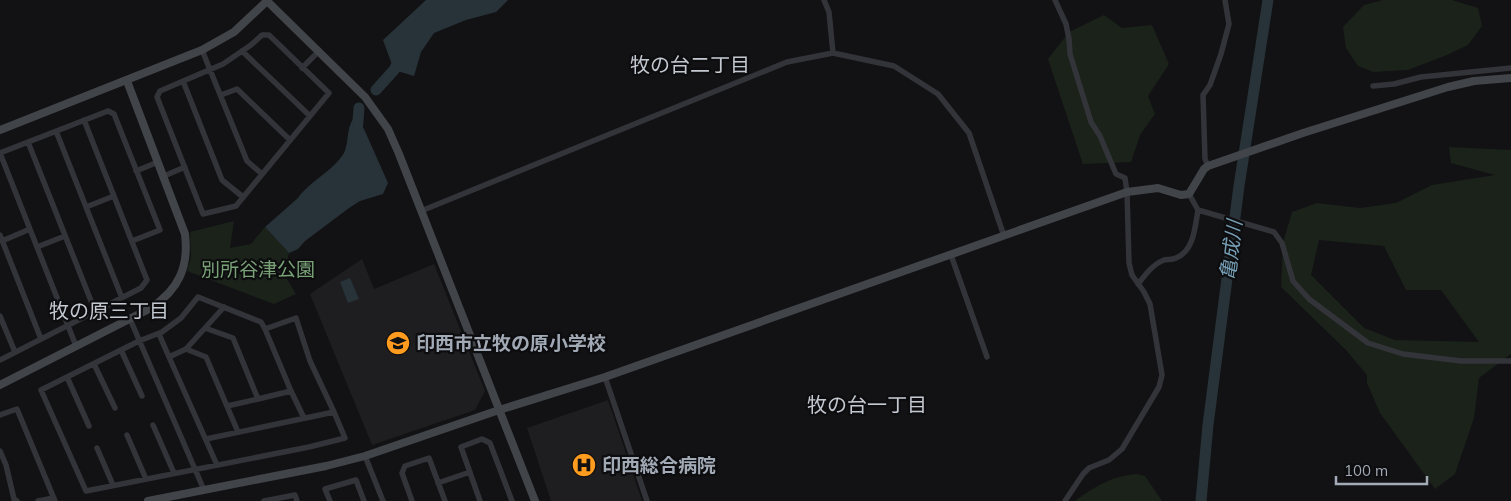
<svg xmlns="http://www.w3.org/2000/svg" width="1511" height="501" font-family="Mulish,'Noto Sans JP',sans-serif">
<rect width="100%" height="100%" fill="#121214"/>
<path fill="#1e1e21" d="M362,259l12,30 60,-25 51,127 -10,19 -103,35 -62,-151z
M608,400l34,101h-91l-24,-73z"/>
<path fill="#1a221a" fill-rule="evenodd" d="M1383,0h69l26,8 4,18 -14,19 -21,10 -39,15 -35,2 -15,-6 -12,-18 -3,-21 21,-22z
M1104,15l18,13 30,-3 17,39 -21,32 7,18 -15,21 -9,27 -48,2 -35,-105 21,-27z
M1449,147l62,3v204l-32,24 -5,40 -19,56 -20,15 -55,-76 -13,-30v-8l-21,-25 -65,-63 2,-44 9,-31 25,-9 43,5 36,-5 36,-18 63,-10 -44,-12zM1319,240l65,6 22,44h35l38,52 -84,-2 -31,-12 -53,-53z
M234,221l-4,27 21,-4 14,-17 24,26 -5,21 12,20 -22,10 -87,-33 4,-14 -1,-25z
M1137,474l8,2 17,25h-87c23,-16 34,-24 62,-27z"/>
<path fill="#273338" d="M426,0h82l-12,12 -30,8 -32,13 -13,19 -7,24 -20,-6 -11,-30z
M353,119h4l7,10 24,54 -5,11 -23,7 -11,7 -44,33 -7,8 -9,4 -24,-26 33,-29c11,-16 35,-27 46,-45 5,-10 2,-23 9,-34z
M350,278l9,21 -11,4 -8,-21z"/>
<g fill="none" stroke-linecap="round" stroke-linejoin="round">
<path stroke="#273338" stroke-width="11" d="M376,90l18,-20 6,-12
M357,134l2,-26
M1201,501l7,-76 31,-239 29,-186"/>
<path stroke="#333439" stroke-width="5.5" d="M824,0l5,12 4,41
M1055,0l11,24 3,15 1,15 21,68 9,14 16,38 9,4 2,14 2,71 3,12 12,17 6,12 12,71 -3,12 -37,62 -13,11 -20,8 -6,6 -18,27
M262,35h7l60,58 -93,113 -33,8 -46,-117 3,-6 63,-27 28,-19z
M202,50l45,111 15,13
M242,51l68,65
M302,68l17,-17
M183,81l39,99 21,17
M1373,86l21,-2 27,-7 90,-9
M221,95l16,-6 53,51
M56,131l66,167
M28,142l67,169
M0,153l108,-42 6,3 46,116 -28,11
M0,153l76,193
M1208,166l-3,-7 -2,-64 7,-10 11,-31 8,-30 -4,-24
M136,171l22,-9
M164,176l21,-9
M1189,194l9,16 76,22 8,11 11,38 16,18 59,44 35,11 58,7h50
M86,207l28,-11
M421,211l366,-149 46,-9 61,13 44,28 31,39 35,103
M0,235l41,104
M2,241l28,-12
M37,247l28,-11
M951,255l36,102
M1138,284c7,-9 15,-20 26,-24 4,-1 8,0 12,-2 18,-7 19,-31 22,-48
M0,316l15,36
M130,319l74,171
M205,328l28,10 25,61 33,-8 13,27
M265,329l26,62
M159,334l10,23
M186,349l38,-42
M121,350l21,46
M0,360l141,-72 6,-8 -63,-160
M94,364l21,44
M67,377l22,49
M605,377l42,124
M227,406l31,-7
M0,415l17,-6 38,92
M153,425l21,48
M127,435l19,44
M206,439l128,-27 11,26 -36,9 -223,44 -45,-101 98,-49 23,-9 19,-14 17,-21 63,25 4,7 31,-11 14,43 24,51
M97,448l16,37
M0,451l6,14 8,34 3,2
M365,456l18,45
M217,465l-48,-108 17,-8 20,8 32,75
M438,483l32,-11
M38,501l16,-3
M264,501l31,-6 2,6
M330,501l-5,-12 31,-9 8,21
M412,501l-10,-28 3,-7 24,-8 16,43
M480,501l-19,-54 21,-8 8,4 22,58"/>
<path stroke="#414449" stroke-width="8" d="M267,1l98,96 23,32 11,25 136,347
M0,130l202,-80 32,-18 34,-32
M0,385l151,-77c28,-19 38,-41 34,-74l-58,-153
M148,501l178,-35 39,-10 134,-46 106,-33 522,-185 31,-4 23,7 8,-1 15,-25 4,-3 95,-33 145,-46 26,-6 37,-3"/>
</g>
<defs>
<g id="school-disc" transform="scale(1.25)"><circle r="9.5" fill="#ff9b1f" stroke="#0d0d0f"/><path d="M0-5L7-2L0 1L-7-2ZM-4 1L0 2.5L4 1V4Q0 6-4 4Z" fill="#111"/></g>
<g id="hospital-disc" transform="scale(1.25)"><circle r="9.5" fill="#ff9b1f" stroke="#0d0d0f"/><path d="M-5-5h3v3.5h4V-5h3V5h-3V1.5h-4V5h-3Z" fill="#111"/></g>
</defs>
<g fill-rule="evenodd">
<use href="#school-disc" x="398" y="343"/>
<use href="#hospital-disc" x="584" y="465"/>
</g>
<g text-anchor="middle" stroke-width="4.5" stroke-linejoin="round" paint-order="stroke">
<g font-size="19" fill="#79a277" stroke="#0d0d0f">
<text x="258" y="276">別所谷津公園</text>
</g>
<g font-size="19" font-weight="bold" fill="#a2aab6" stroke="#0d0d0f" text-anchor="start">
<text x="416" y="350">印西市立牧の原小学校</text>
<text x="602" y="472">印西総合病院</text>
</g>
<g font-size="20" fill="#c4c9d1" stroke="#0d0d0f">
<text x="690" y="72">牧の台二丁目</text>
<text x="109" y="318">牧の原三丁目</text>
<text x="867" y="412">牧の台一丁目</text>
</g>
<g font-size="20" font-style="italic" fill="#769eb4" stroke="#0d0d0f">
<text transform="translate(1231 250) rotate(-83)" y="7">亀成川</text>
</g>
</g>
<path d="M1336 476v8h91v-8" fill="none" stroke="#a2aab6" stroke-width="2.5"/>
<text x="1344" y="476" font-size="15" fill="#a2aab6" stroke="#0d0d0f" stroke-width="4" paint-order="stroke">100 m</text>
</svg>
